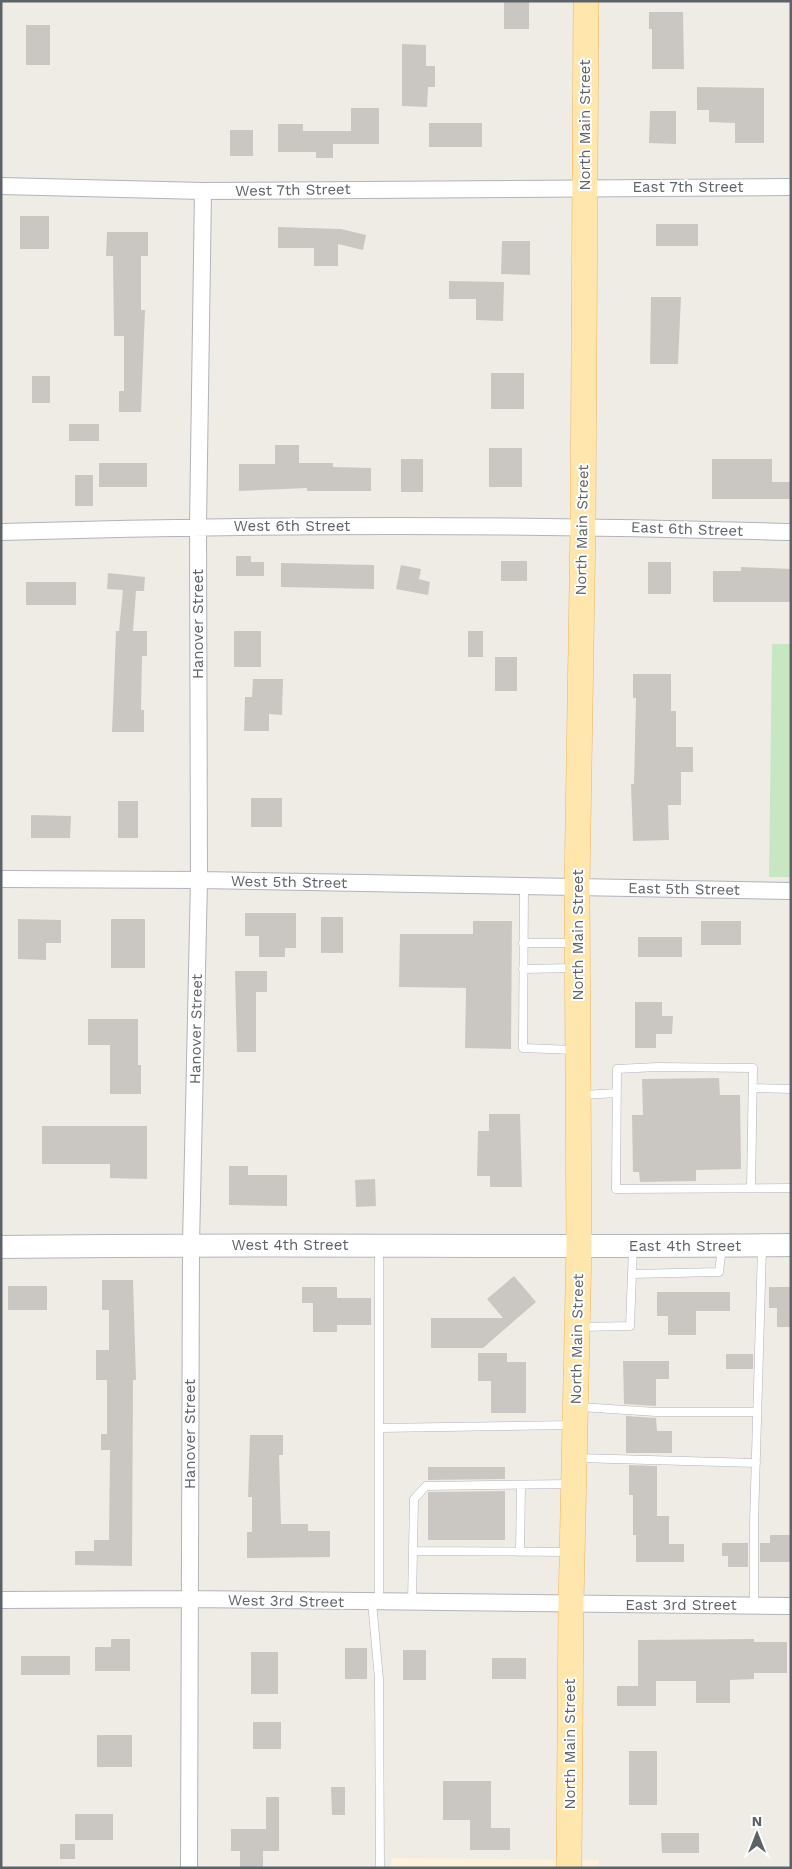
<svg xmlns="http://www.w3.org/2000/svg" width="792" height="1869" font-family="'Work Sans',sans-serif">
<rect width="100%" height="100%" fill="#efece6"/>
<path fill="#fef1dc" d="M391,1858l208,2v8h-208z"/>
<path fill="#c7e7c2" d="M772,644h19v233h-22z"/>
<path fill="#cac7c3" d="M504,1h25v28h-25z
M649,12h34l1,57h-32v-40h-3z
M26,25h24v40h-24z
M402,44l24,1v21h9v21h-7l-1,20 -25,-1z
M697,87l67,1v55h-29v-20l-26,-1v-12h-12z
M351,108h28v36h-46v14h-17v-6h-38v-28h25v7h48z
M650,111h26v33l-27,-1z
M429,123h53v24h-53z
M230,130h23v26h-23z
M20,216h29v33h-29z
M656,224h42v22h-42z
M278,227l63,2 25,6 -3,15 -25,-6v22h-24v-18h-36z
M107,232h41v24h-7v54h4l-4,102h-22v-21h5v-55h-10l-1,-80h-7z
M502,241h28v34l-29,-1z
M449,281l55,1 -1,39 -27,-1v-21h-27z
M651,297h30l-3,67h-28z
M491,373h33v36h-33z
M32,376h18v27h-18z
M69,424h30v17h-30z
M275,445h24v18h34v4l38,1v23h-64v-3l-68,3v-27h36z
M489,448h33v39h-33z
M401,459h22v33h-22z
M712,459h60v23h19v17h-79z
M99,463h48v24h-48z
M75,475h18v31h-18z
M236,556h15v6h13v14h-28z
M501,561h26v20h-26z
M648,562h23v32h-23z
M281,563l93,2v24l-93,-2z
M401,565l20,4 -2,10 11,3 -2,13 -32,-6z
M741,567l50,2v33h-78v-31h28z
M108,573l37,4 -1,14h-8l-3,40h14v25h-5l-1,54h3v22h-32l4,-101h3l4,-41 -16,-1z
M26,582h50v23h-50z
M234,631h27v36h-27z
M468,631h15v26h-15z
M495,657h22v34h-22z
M633,674h38v37h5v36h17v25h-12v33h-13l1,35 -36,1 -2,-57h3l2,-86h-3z
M253,679h30l-1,36 -13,-1v17h-25l1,-34h7z
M251,798h31v29h-31z
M118,801h20v37h-20z
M31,815l40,1 -1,22h-39z
M245,913h51v35h-11v9h-26v-21h-14z
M321,917h22v36h-22z
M18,919l43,1v23h-15v17l-28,-1z
M111,919h34v49h-34z
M473,921h39l-1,128 -46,-1 1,-60 -67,-1 1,-53h73z
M701,921h40v24h-40z
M638,937h44v20h-44z
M235,971h32v21h-11v60h-19z
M635,1002h27v14h11l-1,18h-16v14h-21z
M88,1019h50v46h3v29h-31v-49h-22z
M719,1078l1,17h20l1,74 -45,1v11l-56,1 -1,-10h-6l-1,-57h11l-1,-36z
M489,1114h31l2,73h-32v-11h-13l1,-45h11z
M42,1126h105v53l-37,-1v-14h-68z
M229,1166h19v9h39v31l-58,-1z
M375,1179l1,27 -20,1 -1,-27z
M514,1276l22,26 -53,46h-52v-30h72l-16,-19z
M102,1280h31l3,100h-3l-1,186 -57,-1v-14h19v-11h15l1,-90h-9v-16h6v-54h-11v-30h13v-40h-7z
M8,1286h39v24h-39z
M302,1287h35v11h34v27h-34v7h-24v-29h-11z
M769,1287h22v40h-14v-19h-8z
M657,1292h73v19h-34v24h-28v-19h-11z
M478,1353h29v9h19v51h-35v-32h-13z
M726,1354h27v15h-27z
M623,1361h46v18h-13v27l-32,-2z
M626,1416l30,2 1,13h15v22h-46z
M250,1435h33v20h-4l2,69h27v7h22v26l-83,1v-26h5v-35h-4z
M629,1465l28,1v50h12v28h15v18h-48v-27h-3v-40h-4z
M428,1467h77v12l-77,1z
M505,1491v49h-77v-48z
M770,1535h21v27h-31v-19h10z
M722,1543h26v24h-20v-11h-6z
M111,1639h19v32h-35v-24h16z
M754,1639v3h33v31h-33v6l-24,1v23h-34v-22h-40v25h-39v-20h21v-46z
M345,1648h22v31h-22z
M403,1650h23v30h-23z
M251,1652h27v42h-27z
M21,1656h49v19h-49z
M492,1658h34v21h-34z
M253,1722h28v27h-28z
M97,1735h35v32h-35z
M629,1751h28v54h-28z
M443,1781h48v47h19v22h-40v-30h-27z
M331,1787h14v28h-13z
M266,1797h13v54h-16v17h-23v-17h-9v-22h35z
M75,1814h38v26h-38z
M661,1833h38v20h-37z
M60,1844h15v15h-15z"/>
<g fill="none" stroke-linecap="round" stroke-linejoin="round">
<g stroke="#b1b4b8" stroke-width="9">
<path id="lane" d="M524,886l-1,162 51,2
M523,943h50
M523,969l51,-1
M753,1088l38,1
M583,1095l34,-2
M751,1188l2,-120 -96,-1 -40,2 -1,120 175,-1
M632,1274l87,-2 3,-25
M579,1327l51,-1 3,-78
M580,1407l76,5h100
M380,1428l191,-3
M578,1458l178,5
M413,1551l156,1
M520,1552l1,-67
M372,1602l7,77 1,189
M379,1602v-355
M412,1602l2,-103 12,-13 144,-2
M754,1605v-82l8,-275"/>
</g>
<g stroke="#b1b4b8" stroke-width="18">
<path id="street" d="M1,186l202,5 588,-4
M1,532c264,-8 526,-8 790,0
M1,879l198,1 592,11
M1,1600l188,-1 602,7
M189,1868l2,-624 8,-364 -1,-354 5,-335"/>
</g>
<g stroke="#b2b6ba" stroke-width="24">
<path id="secondary" d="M1,1247c263,-4 527,1 790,-2"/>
</g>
<g stroke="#f1b35d" stroke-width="26">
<path id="primary" d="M569,1868l2,-264 8,-357 -2,-360 6,-361 3,-525"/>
</g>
<use href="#lane" stroke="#fff" stroke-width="8"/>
<use href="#street" stroke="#fff" stroke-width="16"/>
<use href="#secondary" stroke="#fff" stroke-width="22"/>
<use href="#primary" stroke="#fee6ac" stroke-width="25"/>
</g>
<g text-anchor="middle" stroke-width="4" stroke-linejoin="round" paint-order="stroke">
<g font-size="15" fill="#5d6266" stroke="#fff">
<text transform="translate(585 125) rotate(-90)" y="5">North Main Street</text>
<text x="688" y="192">East 7th Street</text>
<text transform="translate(293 190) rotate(-1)" y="5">West 7th Street</text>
<text x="292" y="531">West 6th Street</text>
<text transform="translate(687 529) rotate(2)" y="5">East 6th Street</text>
<text transform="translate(582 530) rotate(-89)" y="5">North Main Street</text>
<text transform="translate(198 624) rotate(-90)" y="5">Hanover Street</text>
<text transform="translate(289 882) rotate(1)" y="5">West 5th Street</text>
<text transform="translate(684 889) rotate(1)" y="5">East 5th Street</text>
<text transform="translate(578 935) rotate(-90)" y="5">North Main Street</text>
<text transform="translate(196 1029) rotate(-89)" y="5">Hanover Street</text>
<text x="290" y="1250">West 4th Street</text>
<text x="685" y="1251">East 4th Street</text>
<text transform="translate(577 1339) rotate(-89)" y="5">North Main Street</text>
<text transform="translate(190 1434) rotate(-90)" y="5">Hanover Street</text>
<text transform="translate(286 1601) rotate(1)" y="5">West 3rd Street</text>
<text x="681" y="1610">East 3rd Street</text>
<text transform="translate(570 1744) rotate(-90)" y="5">North Main Street</text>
</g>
</g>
<rect width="792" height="1869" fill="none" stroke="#5d6266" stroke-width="5"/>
<g transform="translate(757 1834)" stroke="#ffffff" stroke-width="4" paint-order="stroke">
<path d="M0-4L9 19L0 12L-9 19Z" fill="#5d6266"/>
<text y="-8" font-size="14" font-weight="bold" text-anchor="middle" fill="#5d6266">N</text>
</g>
</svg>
